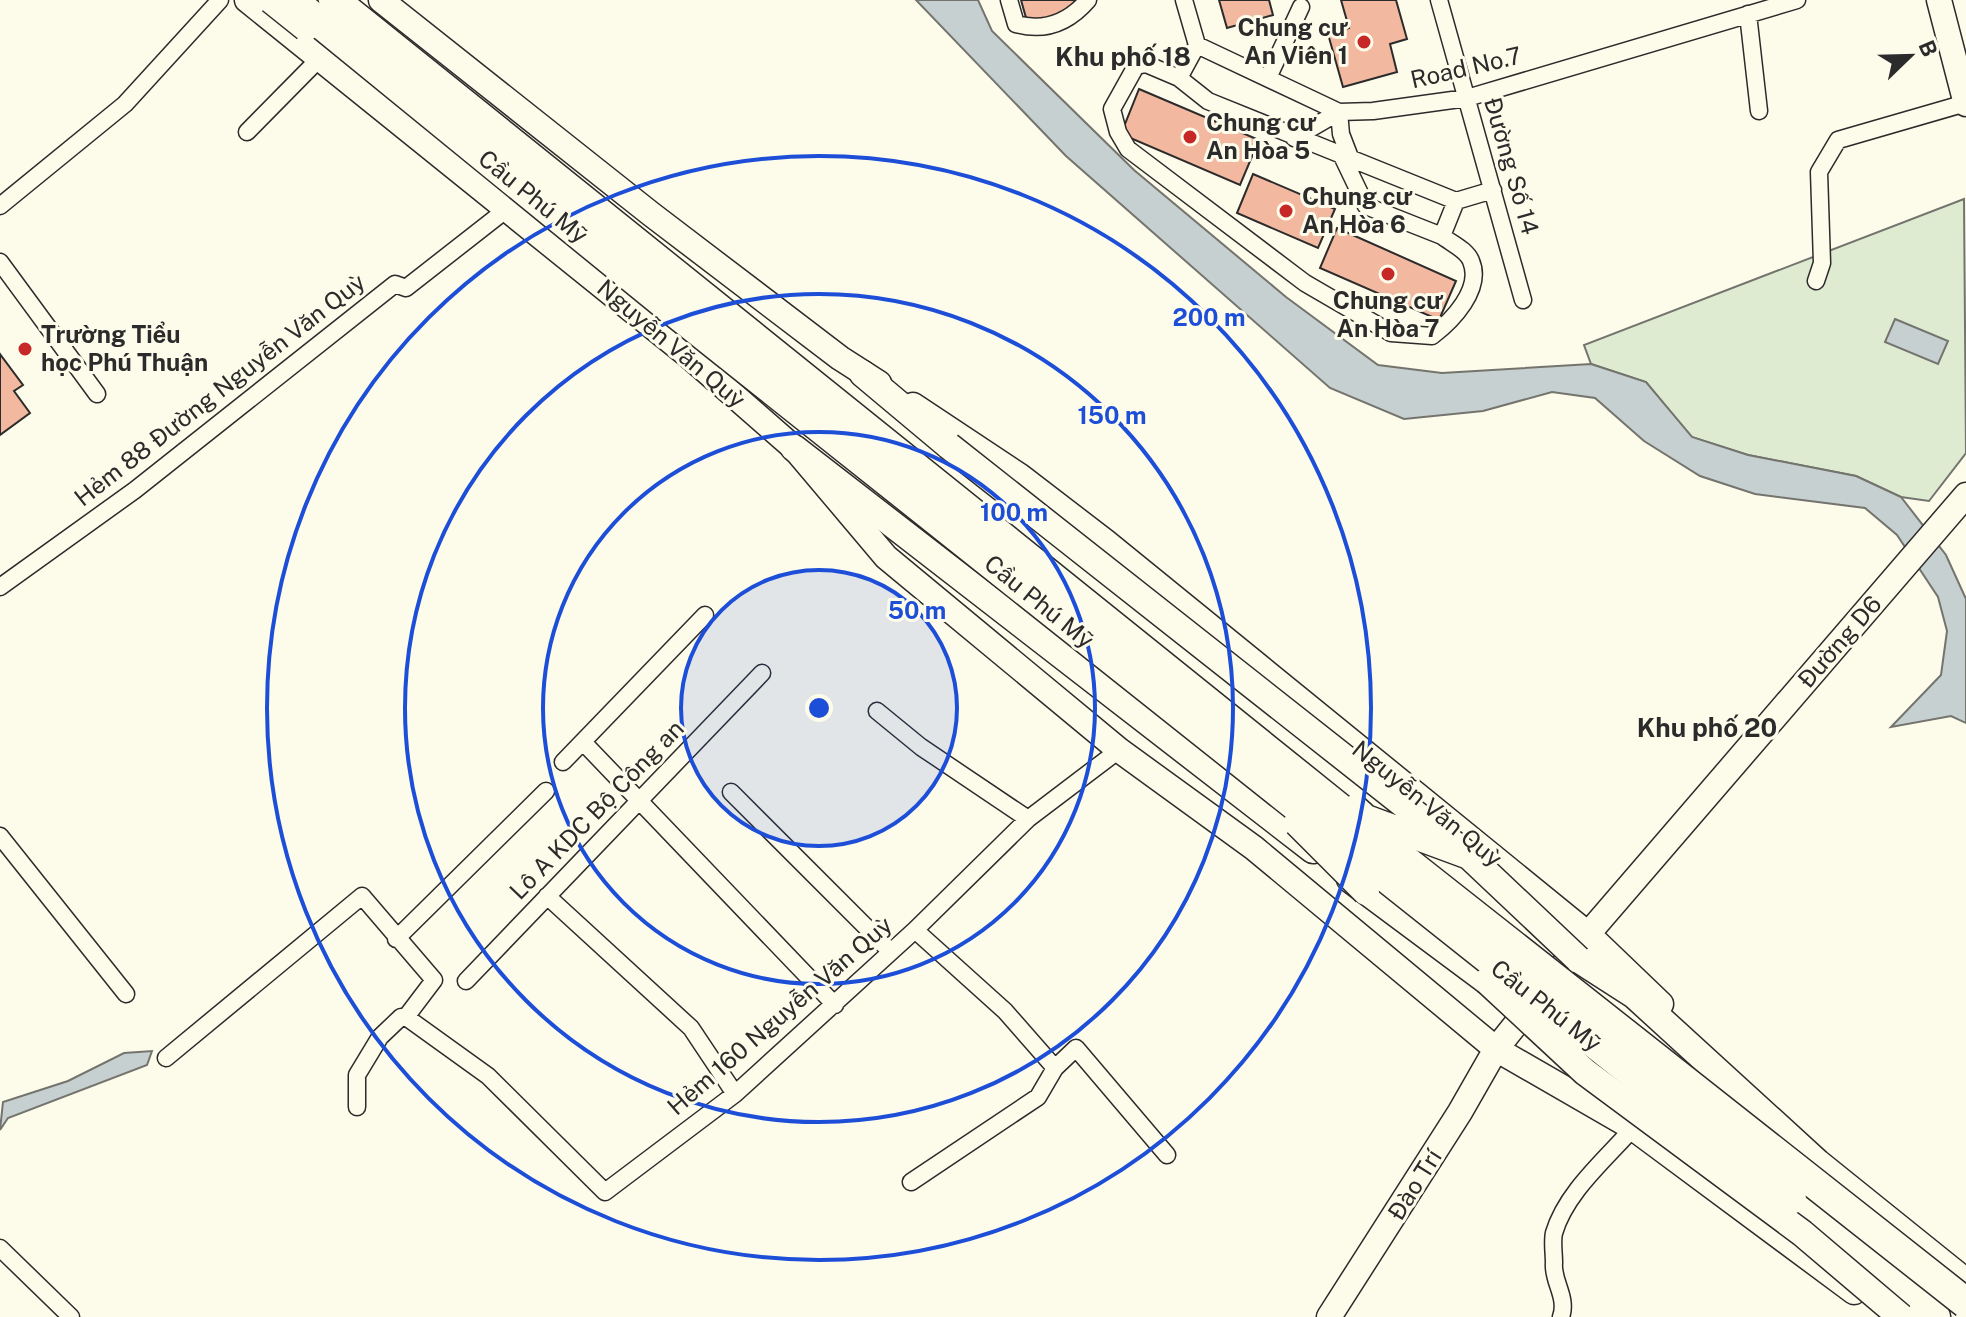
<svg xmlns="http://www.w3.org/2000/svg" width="1966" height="1317" font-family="'Public Sans',sans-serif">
<rect width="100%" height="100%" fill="#fdfbea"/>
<path fill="#deebd1" stroke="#74746e" stroke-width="2" d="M1964,199l2,254 -37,48 -28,-4 -45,-21 -108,-21 -57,-18 -45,-55 -55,-18 -7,-19z"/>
<path fill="#c7d0d0" stroke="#74746e" stroke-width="2" d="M916,0h62l14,31 142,139 152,127 92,68 64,8 149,-9 55,18 46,55 56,18 108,21 45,21 45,58 20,44v124l-15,-7 -60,11 50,-52 6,-44 -9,-34 -41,-62 -32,-27 -110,-14 -55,-18 -56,-35 -49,-43 -43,-6 -69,19 -79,8 -74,-31 -264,-232z
M1895,319l53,22 -10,23 -53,-22z
M152,1051l-5,14 -139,53 -8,12 3,-28 65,-21 56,-28z"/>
<path fill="#f2b8a0" stroke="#2b2b2b" stroke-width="2" d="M1021,0h53l3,11 -49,14z
M1219,0h50l4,15 -46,13z
M1341,0h55l11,39 -17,5 7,28 -54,15 -15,-53 21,-6z
M1139,89l120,51 -19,45 -119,-51z
M1253,174l82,35 -17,39 -81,-35z
M1337,228l119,53 -17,39 -119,-52z
M0,354l23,31 -9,6 16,22 -30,22z"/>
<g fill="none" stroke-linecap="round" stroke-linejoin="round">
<g stroke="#2b2b2b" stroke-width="19">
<path id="street" d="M1009,0l7,24c29,8 53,-2 72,-24
M1184,0l13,45 142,67 34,-1 94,-13 330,-98
M1439,0l84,300
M1748,14l11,97
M1197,45l-18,33 29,23 248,100 37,-11
M1179,78l-33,-14 -10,2 -24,43 6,23 10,17 177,134 86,50 41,3c20,-15 51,-47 39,-75 -4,-11 -20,-18 -29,-25l14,-35
M1268,78l33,-71
M1339,112l2,22 10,26
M247,132l71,-72
M1294,138l45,-26
M1342,156l24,50 76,30
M0,206l125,-102 95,-104
M0,262l97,132
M1816,281l6,-18 -3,-91 19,-32 128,-37
M0,587l135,-97 260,-206 11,4 101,-79
M877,711l44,36 107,72
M583,742l252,263
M563,762l142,-147
M731,792l159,159
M0,836l126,158
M547,896l144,132 44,66
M915,930l90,81 50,57
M396,939l150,-148
M466,981l296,-308
M166,1058l196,-162 72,84 -28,37 82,59 117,116 130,-98 180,-164 113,-111 91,-69
M357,1107v-32l23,-38 21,-20h5
M911,1182l127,-85 17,-29 21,-20 91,107
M0,1248l71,69
M1561,1317c7,-20 -9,-36 -7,-54 0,-10 -2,-22 0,-30 12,-41 52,-74 79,-105"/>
</g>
<g stroke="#2b2b2b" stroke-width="27">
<path id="secondary" d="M247,0l443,357 104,91 92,109 233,193 135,98 242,201 137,79 221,164
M381,0l270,214 189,144 39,25
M1939,0l27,104
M913,405l107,71 86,66 482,392 73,70
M1329,1317l131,-205 36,-63 92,-115 378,-439"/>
</g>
<g stroke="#2b2b2b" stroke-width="29">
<path id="primary" d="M863,374l86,72
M794,448l519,402
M1350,879l137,102
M1578,959l56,36 184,168 148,119"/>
</g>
<g stroke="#2b2b2b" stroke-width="33">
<path id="highway" d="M1791,1199l144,118"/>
</g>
<use href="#street" stroke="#fdfbea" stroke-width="16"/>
<use href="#secondary" stroke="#fdfbea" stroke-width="24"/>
<use href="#primary" stroke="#fdfbea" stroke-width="26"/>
<use href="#highway" stroke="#fdfbea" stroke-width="30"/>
<g stroke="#2b2b2b" stroke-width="29" stroke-linecap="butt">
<path id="primary-bridge" d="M271,0l35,28
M949,446l520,410 109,103
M1355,808l11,10 103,38
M1297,823l69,69
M1487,981l98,91 217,161 99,84"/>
</g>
<g stroke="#2b2b2b" stroke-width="33" stroke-linecap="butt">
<path id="highway-bridge" d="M292,0l374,305 1125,894
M334,0l1026,825 606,478"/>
</g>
<use href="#primary-bridge" stroke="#fdfbea" stroke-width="26"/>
<use href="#highway-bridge" stroke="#fdfbea" stroke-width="30"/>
</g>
<circle cx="819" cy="708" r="138" fill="#1d4ed8" fill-opacity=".12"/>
<g fill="none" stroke="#1d4ed8" stroke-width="4">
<circle cx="819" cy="708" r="138"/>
<circle cx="819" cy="708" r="276"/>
<circle cx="819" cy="708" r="414"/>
<circle cx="819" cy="708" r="552"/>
</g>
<g fill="#c62828" stroke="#fdfbea" stroke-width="3">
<circle cx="1364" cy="42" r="8"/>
<circle cx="1190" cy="137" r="8"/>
<circle cx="1286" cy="211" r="8"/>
<circle cx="1388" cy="274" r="8"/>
<circle cx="25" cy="349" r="8"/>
</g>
<g text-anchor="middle" stroke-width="6" stroke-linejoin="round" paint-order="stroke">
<g font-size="24" font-weight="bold" fill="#2b2b2b" stroke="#fdfbea" text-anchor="start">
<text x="1348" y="36" text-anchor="end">Chung cư<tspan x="1348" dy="28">An Viên 1</tspan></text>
<text x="1206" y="131">Chung cư<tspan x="1206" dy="28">An Hòa 5</tspan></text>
<text x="1302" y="205">Chung cư<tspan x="1302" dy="28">An Hòa 6</tspan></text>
<text x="1388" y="309" text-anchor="middle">Chung cư<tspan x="1388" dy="28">An Hòa 7</tspan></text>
<text x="41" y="343">Trường Tiểu<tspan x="41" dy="28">học Phú Thuận</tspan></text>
</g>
<g font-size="24" fill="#2b2b2b" stroke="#fdfbea">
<text transform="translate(1466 68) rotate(-13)" y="8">Road No.7</text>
<text transform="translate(1511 166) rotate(74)" y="8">Đường Số 14</text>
<text transform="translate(533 197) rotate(39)" y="8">Cầu Phú Mỹ</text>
<text transform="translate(671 344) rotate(40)" y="8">Nguyễn Văn Quỳ</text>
<text transform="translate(220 390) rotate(-38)" y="8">Hẻm 88 Đường Nguyễn Văn Quỳ</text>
<text transform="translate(1039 602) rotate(39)" y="8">Cầu Phú Mỹ</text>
<text transform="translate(1840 642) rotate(-49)" y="8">Đường D6</text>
<text transform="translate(1427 804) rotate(39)" y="8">Nguyễn Văn Quỳ</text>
<text transform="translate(597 810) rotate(-46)" y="8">Lô A KDC Bộ Công an</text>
<text transform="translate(1546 1006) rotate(38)" y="8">Cầu Phú Mỹ</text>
<text transform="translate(780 1016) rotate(-41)" y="8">Hẻm 160 Nguyễn Văn Quỳ</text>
<text transform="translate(1415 1185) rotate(-58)" y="8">Đào Trí</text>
</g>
<g font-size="26" font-weight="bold" fill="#2b2b2b" stroke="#fdfbea">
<text x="1123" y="66">Khu phố 18</text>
<text x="1707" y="737">Khu phố 20</text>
</g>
</g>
<circle cx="819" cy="708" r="12" fill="#1d4ed8" stroke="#fdfbea" stroke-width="4"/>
<g font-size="24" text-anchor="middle" font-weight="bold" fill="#1d4ed8" stroke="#fdfbea" stroke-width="6" stroke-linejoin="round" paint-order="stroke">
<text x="1209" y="326">200 m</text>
<text x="1112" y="424">150 m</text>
<text x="1014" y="521">100 m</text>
<text x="917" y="619">50 m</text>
</g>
<g transform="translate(1910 56) rotate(67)" stroke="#fdfbea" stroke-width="6" paint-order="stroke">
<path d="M0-6L14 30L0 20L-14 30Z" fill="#2b2b2b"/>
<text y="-12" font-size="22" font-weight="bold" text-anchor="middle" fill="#2b2b2b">B</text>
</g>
</svg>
